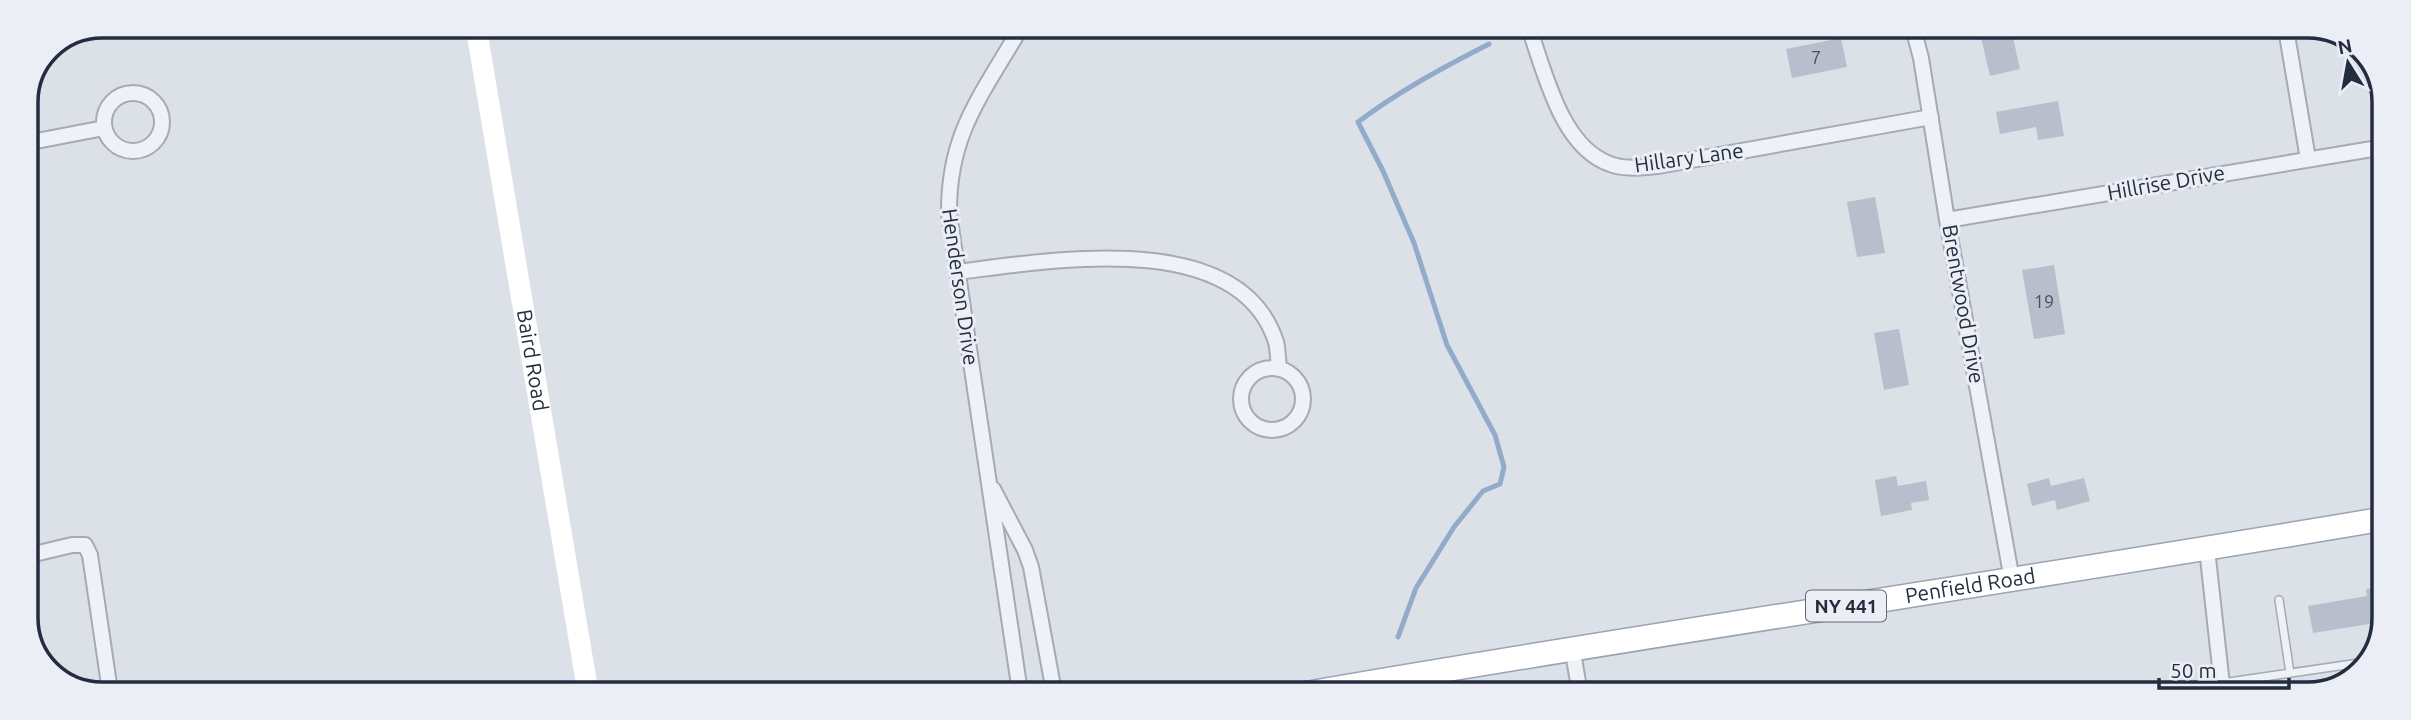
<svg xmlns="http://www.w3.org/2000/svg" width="2411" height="720" font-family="Ubuntu,sans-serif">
<rect width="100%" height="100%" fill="#dce0e7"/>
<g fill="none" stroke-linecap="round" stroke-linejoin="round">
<path stroke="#93abcb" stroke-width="5" d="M1398,637l18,-49 38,-61 29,-36 17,-7 4,-17 -9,-32 -48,-90 -33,-102 -31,-72 -25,-49c41,-31 86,-55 131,-78"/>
</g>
<path fill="#b8becb" d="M1979,29h32l9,40 -30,7z
M1841,38l6,29 -55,11 -6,-29z
M2058,101l6,35 -26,4 -2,-13 -36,7 -4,-22z
M1875,197l10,56 -28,4 -10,-55z
M2054,265l11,69 -31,5 -12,-69z
M1899,329l10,56 -25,5 -10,-57z
M1896,476l2,10 28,-5 3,19 -18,3 1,7 -31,6 -6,-36z
M2049,478l2,8 33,-8 6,23 -33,9 -2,-10 -23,6 -5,-22z
M2382,587v35l-69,11 -5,-27 59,-10 -1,-7z"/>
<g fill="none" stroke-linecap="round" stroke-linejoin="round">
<g stroke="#a5aab5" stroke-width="10">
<path id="lane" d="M2279,600l11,73
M2222,683l144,-21"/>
</g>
<g stroke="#a5aab5" stroke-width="18">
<path id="street" d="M1529,28c16,44 32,119 81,136 15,6 32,3 48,2l273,-49
M1913,28l8,30 26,162 65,360
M2286,29l22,130
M104 122a29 29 0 1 1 58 0a29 29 0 1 1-58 0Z
M26,143l78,-15
M1947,220l437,-73
M957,272c90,-11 282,-46 319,70 2,8 2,18 3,26
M1241 399a31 31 0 1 1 62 0a31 31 0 1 1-62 0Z
M993,489l32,61 6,17 23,125
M2207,549l16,145
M26,556l46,-11h13l5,10 20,136
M1572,647l8,46
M1020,692l-71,-478c-1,-82 34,-120 72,-187"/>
</g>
<g stroke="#9aa3b4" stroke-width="26">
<g id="primary">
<path id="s2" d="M1309,693c357,-62 716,-113 1074,-174"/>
</g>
</g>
<use href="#lane" stroke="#eef1f5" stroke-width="7"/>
<use href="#street" stroke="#eef1f5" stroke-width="14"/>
<path stroke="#fff" stroke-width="21" id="s1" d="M476,27l112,665"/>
<use href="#primary" stroke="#fff" stroke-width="23"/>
</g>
<g text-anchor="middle" stroke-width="6" stroke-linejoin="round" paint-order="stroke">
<g font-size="18" fill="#495062">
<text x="1816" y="64">7</text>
<text x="2044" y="308">19</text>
</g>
<rect fill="#ebeff5" stroke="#606676" stroke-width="2" x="1806" y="590.5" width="80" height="31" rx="5"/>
<g font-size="19" font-weight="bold" fill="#242c3f">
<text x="1846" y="613">NY 441</text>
</g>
<g font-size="21" fill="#242c3f" stroke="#ebeff5">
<text transform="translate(1689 158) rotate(-8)" y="7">Hillary Lane</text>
<text transform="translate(2166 183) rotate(-10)" y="7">Hillrise Drive</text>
<text transform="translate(960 287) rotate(82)" y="7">Henderson Drive</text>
<text transform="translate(1963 304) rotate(80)" y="7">Brentwood Drive</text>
<text dy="7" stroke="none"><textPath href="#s1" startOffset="338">Baird Road</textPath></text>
<text dy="7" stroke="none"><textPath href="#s2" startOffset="670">Penfield Road</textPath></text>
</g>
</g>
<path d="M0 0H2411V720H0ZM102 38H2308A64 64 0 0 1 2372 102V618A64 64 0 0 1 2308 682H102A64 64 0 0 1 38 618V102A64 64 0 0 1 102 38Z" fill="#ebeff5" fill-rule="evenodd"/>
<path fill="none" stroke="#242c3f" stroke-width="3.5" d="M102 38H2308A64 64 0 0 1 2372 102V618A64 64 0 0 1 2308 682H102A64 64 0 0 1 38 618V102A64 64 0 0 1 102 38Z"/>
<g transform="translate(2348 63) rotate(349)" stroke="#ebeff5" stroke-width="5" paint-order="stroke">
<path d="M0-5L12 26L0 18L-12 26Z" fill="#242c3f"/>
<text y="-10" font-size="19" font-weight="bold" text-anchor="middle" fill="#242c3f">N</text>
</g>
<path d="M2159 678v10h130v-10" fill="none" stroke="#242c3f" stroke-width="3.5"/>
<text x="2170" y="678" font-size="21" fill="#242c3f" stroke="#ebeff5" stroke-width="5" paint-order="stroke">50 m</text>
</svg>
